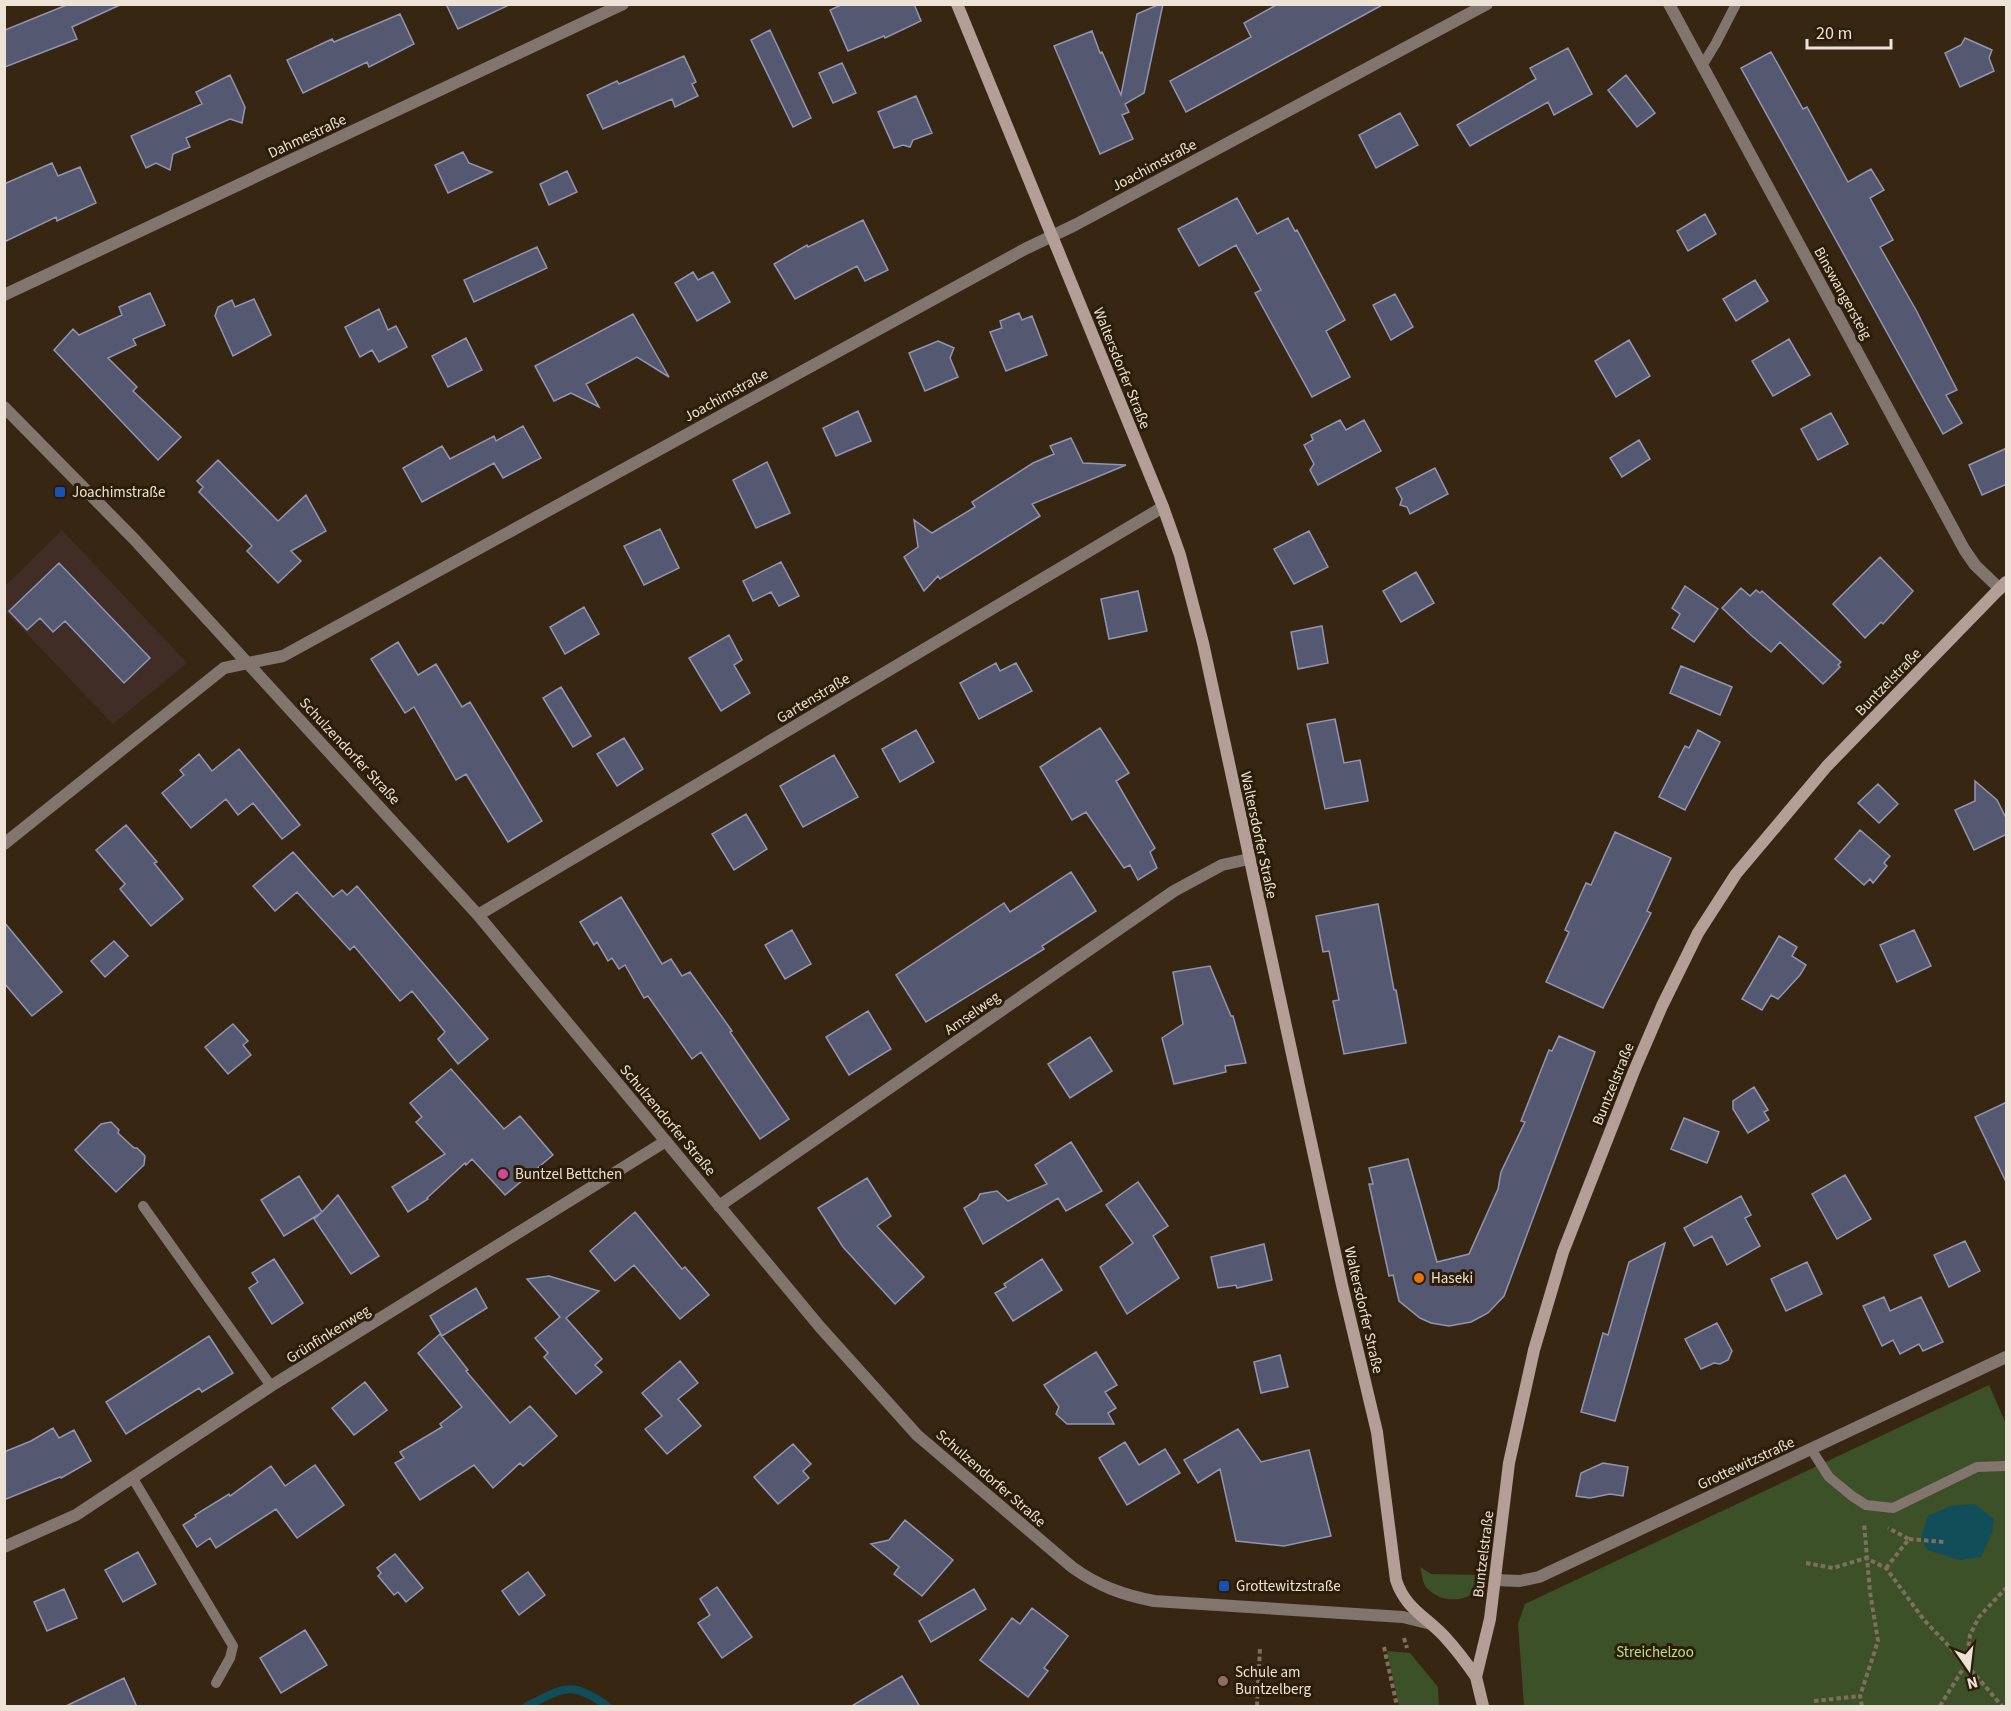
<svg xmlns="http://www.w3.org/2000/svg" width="2011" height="1711" font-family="'Source Sans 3',sans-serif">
<rect width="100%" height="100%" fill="#372712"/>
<path fill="#3f2d26" d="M62,530l125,133 -74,61 -108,-113v-25z"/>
<path fill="#3d5128" d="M1989,1385l17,39v282h-482l-6,-82 7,-20z
M1420,1567l11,7 54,1c-4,26 -40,32 -57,14 -6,-5 -6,-15 -8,-22z
M1387,1651l23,2 28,34 1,19h-40z"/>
<path fill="#114e59" d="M1975,1504l19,15 -2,14 -11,24 -21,3 -33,-10 -6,-13 7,-21 22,-10z"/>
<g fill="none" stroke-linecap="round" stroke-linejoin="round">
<path stroke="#114e59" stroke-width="8" d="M527,1706c37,-18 44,-26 80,0"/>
</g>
<path fill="#555871" stroke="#9295b1" stroke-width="1.5" d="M69,4h53l-50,23 5,12 -72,28v-37z
M446,4h65l-53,25z
M843,4h71l7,17 -36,17 -1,-2 -36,15 -18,-41z
M1160,4h3l-19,89 -19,11 4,8 -7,3 11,24 -33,15 -46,-108 38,-15 8,22 2,-1 19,43 16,-81z
M1278,4h106l-198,108 -16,-31 81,-44 -7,-14z
M400,14l14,30 -45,23 -2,-5 -64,31 -16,-33 45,-21 2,3z
M770,30l41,88 -18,9 -42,-87z
M1965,38l27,12 -3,8 5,13 -34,16 -15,-34 16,-8z
M1568,48l24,46 -38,21 -6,-13 -78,44 -13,-21 79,-46 -6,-11z
M1771,52l32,57 4,-2 41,75 23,-13 13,21 -14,8 23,42 -13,7 36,63 41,80 -11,5 16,28 -19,11 -202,-366z
M684,56l12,26 -4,2 6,12 -23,11 -3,-8 -69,30 -16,-34 30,-14 2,3z
M842,63l14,30 -23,10 -14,-30z
M230,75l15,32 -3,16 -12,-4 -44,19 4,9 -17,7 -3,16 -14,-7 -10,5 -15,-32 71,-32 -6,-12z
M1626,75l29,38 -18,14 -29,-37z
M916,96l16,37 -19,7 -3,7 -7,-2 -9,3 -16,-36z
M1400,113l18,32 -42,23 -17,-33z
M463,152l6,11 23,9 -44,21 -13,-28z
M52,163l6,13 22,-9 16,36 -39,18 -1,-4 -52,25v-58z
M567,171l10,21 -28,13 -9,-21z
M1237,198l20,36 31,-16 7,13 2,-1 48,90 -19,11 24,46 -38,20 -57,-104 6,-3 -25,-45 -37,21 -21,-37z
M1705,214l11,20 -28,17 -11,-20z
M863,220l25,50 -23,11 -8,-15 -62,33 -21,-35 33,-19 1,2z
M537,247l10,21 -73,34 -10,-22z
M693,272l5,8 15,-8 17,30 -33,19 -22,-38z
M1755,280l13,21 -32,20 -13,-22z
M150,293l15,32 -32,14 3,6 -28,13 29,29 -4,4 48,46 -23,23 -104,-110 19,-21 6,6 43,-20 -3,-8z
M1395,294l18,33 -22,13 -18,-35z
M254,299l17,36 -38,21 -18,-40 3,-9 14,-7 3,7z
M379,309l9,21 8,-4 11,21 -28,15 -7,-12 -12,7 -15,-30z
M1019,313l3,7 10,-4 15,39 -41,16 -16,-39 12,-4 -2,-7z
M633,314l36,63 -32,-20 -51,27 13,23 -28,-14 -17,8 -19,-35z
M466,338l16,32 -34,17 -16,-31z
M1789,339l21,36 -37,21 -21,-35z
M1629,340l21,36 -34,21 -21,-36z
M938,341l16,7 -4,10 8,19 -33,14 -16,-38z
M858,411l13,30 -35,15 -13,-28z
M1831,413l17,31 -30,16 -17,-31z
M1340,420l6,10 18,-10 17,31 -63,34 -8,-15 4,-6 -10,-19 9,-5 -2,-5z
M523,426l18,32 -38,20 -9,-15 -72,39 -19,-34 39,-22 8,13 44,-23 2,5z
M1071,438l12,25 43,2 -94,39 8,12 -100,63 -2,-3 -14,15 -20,-34 14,-10 -4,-27 18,13 43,-26 -3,-5 61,-39 21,-9 -4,-8z
M1639,440l11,19 -28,18 -12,-19z
M2007,448v36l-25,11 -13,-30z
M218,460l60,61 28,-26 20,36 -35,20 10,10 -23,22 -31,-32 5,-5 -53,-54 4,-5 -6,-6z
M767,462l23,51 -34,15 -23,-48z
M1435,468l13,26 -38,20 -3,-7 -7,-2 2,-6 -6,-11z
M660,529l19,39 -35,17 -20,-39z
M1309,531l19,36 -34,17 -20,-35z
M1880,557l33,34 -30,33 -2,-2 -16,16 -32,-34z
M781,562l18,34 -20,10 -8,-14 -18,9 -10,-20z
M59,563l91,95 -26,25 -59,-62 -12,11 -13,-14 -13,12 -18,-19z
M1416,572l18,31 -33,19 -18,-31z
M1685,586l33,23 -24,33 -22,-14 8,-14 -8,-6z
M1741,588l9,8 6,-6 4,3 2,-2 79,71 -3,3 2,2 -17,17 -43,-42 -9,10 -19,-16 -30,-28z
M1138,591l9,40 -38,8 -8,-40z
M584,607l15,27 -34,20 -15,-27z
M1322,626l6,37 -30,6 -7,-37z
M729,635l13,25 -8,5 16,28 -29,18 -32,-53z
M398,642l20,33 18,-11 26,43 8,-5 72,119 -34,21 -42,-68 -10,6 -42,-73 -9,6 -34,-54z
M996,663l4,8 16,-8 16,28 -53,28 -19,-36z
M1681,666l51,21 -12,28 -50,-22z
M561,687l30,49 -18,11 -30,-49z
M1335,719l9,44 16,-3 8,41 -43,8 -18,-85z
M1100,728l29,45 -13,8 39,67 -5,4 7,16 -19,12 -8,-15 -6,3 -38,-56 -14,8 -32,-53z
M916,730l18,32 -34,20 -18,-33z
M1698,730l22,12 -35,68 -26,-13 26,-51 4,2z
M624,738l19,31 -26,17 -20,-32z
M239,749l61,76 -18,14 -29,-36 -15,12 -12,-16 -35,29 -29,-35 22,-18 -4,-5 19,-16 13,17z
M834,755l24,42 -55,30 -23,-41z
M1975,781l22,19 10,20v14l-33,16 -19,-40 20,-9z
M1878,784l20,20 -19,19 -21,-20z
M746,814l21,35 -33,21 -22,-36z
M126,825l31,37 -3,1 29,36 -32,27 -31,-37 5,-5 -29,-34z
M1860,830l30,26 -6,7 3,3 -14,17 -3,-4 -6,6 -29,-26z
M1615,832l56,26 -24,53 4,2 -48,95 -57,-26 23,-50 -4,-2 21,-47 5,2z
M293,852l40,45 9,-7 5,5 10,-9 131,153 -30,25 -20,-25 7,-7 -33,-41 -12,10 -46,-55 -4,4 -53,-58 -22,19 -22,-25z
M1071,872l25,39 -54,35 2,3 -118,73 -30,-47 108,-72 6,9z
M621,897l41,67 9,-5 11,17 8,-4 42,59 -2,1 59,87 -29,20 -59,-87 -9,7 -44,-63 -4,2 -19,-33 -6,4 -7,-11 -4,3 -11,-19 -3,3 -14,-23z
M1378,904l16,86h2l10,53 -62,11 -11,-53 6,-1 -10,-49 -6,1 -7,-36z
M4,922l58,70 -30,24 -28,-33z
M792,930l19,34 -26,15 -20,-34z
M1914,930l17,36 -34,16 -17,-37z
M1779,936l18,11 -5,9 14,9 -6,10 -22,24 -7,-4 -9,15 -20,-11z
M114,941l14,15 -23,21 -14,-16z
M1210,966l21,50h2l13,47 -21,3 1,6 -52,12 -12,-46 21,-14 -10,-52z
M868,1011l23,38 -42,26 -23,-38z
M233,1024l15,17 -5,4 8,10 -23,19 -23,-27z
M1559,1036l36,16 -91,244 -16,17 -17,9 -22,4 -18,-3 -11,-5 -21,-17 -6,-26 -4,1 -20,-92h4l-4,-16 39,-9 29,103 32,-8 29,-65 3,-17 24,-50 -4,-1 28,-71 3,1z
M1090,1037l22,34 -42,27 -22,-34z
M451,1069l53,60 16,-13 33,39 -48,40 -33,-36 -6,6 -1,-2 -38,35 1,1 -20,13 -16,-25 53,-33 -29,-32 6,-5 -12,-14z
M1754,1087l14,23 -4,2 5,8 -21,13 -15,-24v-8z
M2007,1102v82l-32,-67z
M1684,1118l35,14 -12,31 -36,-14z
M111,1122l8,8 -1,3 16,15h3l8,8 -1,9 -28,27 -41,-42 26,-26z
M1071,1142l31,49 -36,20 -8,-13 -75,46 -19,-36 13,-8 3,-6 17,-3 11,10 39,-17 -12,-19z
M1845,1175l26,44 -34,20 -25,-45z
M299,1176l23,36 16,-17 41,61 -28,18 -37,-55 7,-6 -37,23 -23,-36z
M867,1178l24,38 -14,10 47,51 -29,27 -52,-57 -25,-39z
M1138,1182l30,44 -15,10 26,42 -52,36 -27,-47 33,-24 -27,-38z
M1741,1196l10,19 -6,3 15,28 -33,19 -15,-29 -18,10 -10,-18z
M635,1212l47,57 3,-2 24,28 -29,24 -46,-54 -19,16 -25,-30z
M1965,1241l15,30 -31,16 -15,-32z
M1665,1243l-50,178 -34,-9 22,-79 5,2 21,-73z
M1264,1244l8,36 -35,8 -1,-3 -18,3 -7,-31z
M274,1259l29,44 -31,21 -23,-36 9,-6 -6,-9z
M1042,1259l20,31 -49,31 -18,-28 11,-6 -2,-3z
M1807,1262l15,32 -36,17 -15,-32z
M549,1276l50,15 -33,27 36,41 -7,6 7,7 -26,22 -32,-37 4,-4 -13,-15 25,-21 -33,-38z
M476,1288l11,20 -45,28 -12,-20z
M1884,1297l6,14 31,-14 22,45 -20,9 -4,-7 -19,10 -7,-14 -11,6 -19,-40z
M1717,1323l15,28 -4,9 -8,4 -6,-1 -13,6 -16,-30z
M440,1334l28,36 -2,1 44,52 20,-17 27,30 -34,30 -3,-3 -27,25 -19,-23 -54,35 -25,-37 9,-5 -4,-6 42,-25 -2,-3 22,-17 -44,-54z
M209,1336l24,37 -31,19 -3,-4 -73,46 -20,-32z
M1096,1352l21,33 -12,7 11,16 -8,5 6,11h-47l-11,-10 3,-7 -15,-22z
M1280,1355l8,32 -27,6 -7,-31z
M680,1361l18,22 -20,16 23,27 -34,28 -22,-25 17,-13 -20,-23z
M365,1382l22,28 -33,25 -22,-27z
M53,1428l6,10 15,-8 17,31 -30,17 -1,-1 -56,23v-48l27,-11z
M1238,1429l23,33 48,-12 22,86 -47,10 -48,-5 -16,-72 -22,14 -14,-23z
M1125,1442l14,23 26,-16 15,24 -53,32 -28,-47z
M793,1444l18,20 -8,7 6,7 -31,26 -24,-27z
M1603,1463l25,4 -5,29 -13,-2 -20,4 -14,-2 5,-23z
M315,1465l29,40 -47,33 -21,-29 -60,39 -6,-10 -13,9 -14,-22 13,-8 -1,-2 34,-21 1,2 41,-30 14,20z
M905,1520l48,40 -31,36 -28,-22 5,-7 -28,-23 18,-4z
M138,1552l18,32 -33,18 -18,-32z
M395,1554l28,34 -17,14 -8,-10 -4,3 -16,-19 3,-3 -4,-5z
M528,1572l17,23 -26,20 -17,-24z
M717,1587l35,50 -30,21 -24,-35 12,-8 -10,-16z
M64,1589l13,29 -30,13 -13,-29z
M974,1589l12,20 -55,33 -12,-21z
M1032,1608l36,28 -24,32 4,3 -20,26 -48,-37 32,-42 8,6z
M305,1630l22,35 -46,28 -21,-35z
M902,1676l18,31h-70z
M124,1678l13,29h-73z"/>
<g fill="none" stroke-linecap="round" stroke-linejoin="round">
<path stroke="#7e705e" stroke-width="4" stroke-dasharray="4.5 3" stroke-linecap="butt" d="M1909,1539l35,3
M1806,1563l27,5 33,-10 20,10 38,52 42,44 36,42
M1886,1568l23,-29 -21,-11
M1404,1638l3,10
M1384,1647l13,59
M1814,1701l46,-5
M1257,1706l3,-58
M1862,1706l-2,-10 18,-55 -8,-49 -6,-69
M1940,1706l26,-42 4,-29 9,-18 27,-29"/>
<path stroke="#82756e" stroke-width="10" d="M1702,66l14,-23 20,-39
M143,1206l128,180
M1811,1449l18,28 23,19 14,9 27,3 84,-41 29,-1
M132,1477l101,169 -3,12 -14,25"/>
<path stroke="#82756e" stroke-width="12" d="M1669,4l295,545 11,16 25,24
M4,295l619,-291
M4,407l130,132 344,376 342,412 97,108 155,132c26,19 51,28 82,34l249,16 28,7
M4,844l220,-176 59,-12 742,-407 50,-24 412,-221
M478,915l685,-408
M719,1206l455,-315 48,-26 27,-6
M4,1547l72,-32 195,-129 395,-245
M1495,1580l25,1 19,-4 467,-220"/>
<path stroke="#b39f95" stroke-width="12" d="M957,4l206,503 17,48 23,88 139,642 35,147 19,148c9,28 29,36 48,56 12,13 22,26 32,41
M1483,1706l-7,-29 14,-58 19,-156 25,-113 29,-98 71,-181 28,-65 36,-73 38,-59 91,-108 179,-184"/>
</g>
<g fill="#1a4fb4" stroke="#2c1d08" stroke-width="2">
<rect x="54" y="486" width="12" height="12" rx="3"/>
<rect x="1218" y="1580" width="12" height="12" rx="3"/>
</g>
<circle fill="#d1479c" stroke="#2c1d08" stroke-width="2" cx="503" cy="1174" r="6"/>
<circle fill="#e8710a" stroke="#2c1d08" stroke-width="2" cx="1419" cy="1278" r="6"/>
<circle fill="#8d6e63" stroke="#2c1d08" stroke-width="2" cx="1223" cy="1681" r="6"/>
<g text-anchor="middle" stroke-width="6" stroke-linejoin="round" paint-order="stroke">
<g font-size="15" fill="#ece2d5" stroke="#2c1d08">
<text transform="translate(307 136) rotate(-25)" y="5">Dahmestraße</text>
<text transform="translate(1154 165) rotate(-28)" y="5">Joachimstraße</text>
<text transform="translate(1843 293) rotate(61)" y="5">Binswangersteig</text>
<text transform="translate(1122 368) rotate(68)" y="5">Waltersdorfer Straße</text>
<text transform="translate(726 395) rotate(-29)" y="5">Joachimstraße</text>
<text transform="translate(1888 682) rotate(-46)" y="5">Buntzelstraße</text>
<text transform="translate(813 698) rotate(-31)" y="5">Gartenstraße</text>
<text transform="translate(350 751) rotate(47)" y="5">Schulzendorfer Straße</text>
<text transform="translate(1259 835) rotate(78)" y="5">Waltersdorfer Straße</text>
<text transform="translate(972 1013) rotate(-35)" y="5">Amselweg</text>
<text transform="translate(1613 1084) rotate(-68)" y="5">Buntzelstraße</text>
<text transform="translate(668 1120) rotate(50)" y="5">Schulzendorfer Straße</text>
<text transform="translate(1364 1310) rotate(77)" y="5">Waltersdorfer Straße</text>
<text transform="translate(328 1334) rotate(-32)" y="5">Grünfinkenweg</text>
<text transform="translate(1746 1463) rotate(-25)" y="5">Grottewitzstraße</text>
<text transform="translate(991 1478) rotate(41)" y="5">Schulzendorfer Straße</text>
<text transform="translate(1483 1554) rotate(-83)" y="5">Buntzelstraße</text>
</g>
<g font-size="15" fill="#ece2d5" stroke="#2c1d08" text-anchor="start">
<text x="72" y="497">Joachimstraße</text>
<text x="515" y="1179">Buntzel Bettchen</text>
<text x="1431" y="1283">Haseki</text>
<text x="1236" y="1591">Grottewitzstraße</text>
<text x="1235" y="1677">Schule am<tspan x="1235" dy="17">Buntzelberg</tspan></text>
</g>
<g font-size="15" fill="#b2e082" stroke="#2c1d08">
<text x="1655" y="1657">Streichelzoo</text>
</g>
</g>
<rect width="2011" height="1711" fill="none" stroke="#ece2d5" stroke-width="12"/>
<g transform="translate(1969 1669) rotate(166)" stroke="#2c1d08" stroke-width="4.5" paint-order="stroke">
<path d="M0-4.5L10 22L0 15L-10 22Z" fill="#ece2d5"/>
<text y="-9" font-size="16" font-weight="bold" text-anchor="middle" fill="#ece2d5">N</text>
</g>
<path d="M1807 39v9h84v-9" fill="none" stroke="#ece2d5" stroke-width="3"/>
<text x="1816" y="39" font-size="18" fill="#ece2d5" stroke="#2c1d08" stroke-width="4.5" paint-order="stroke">20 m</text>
</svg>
